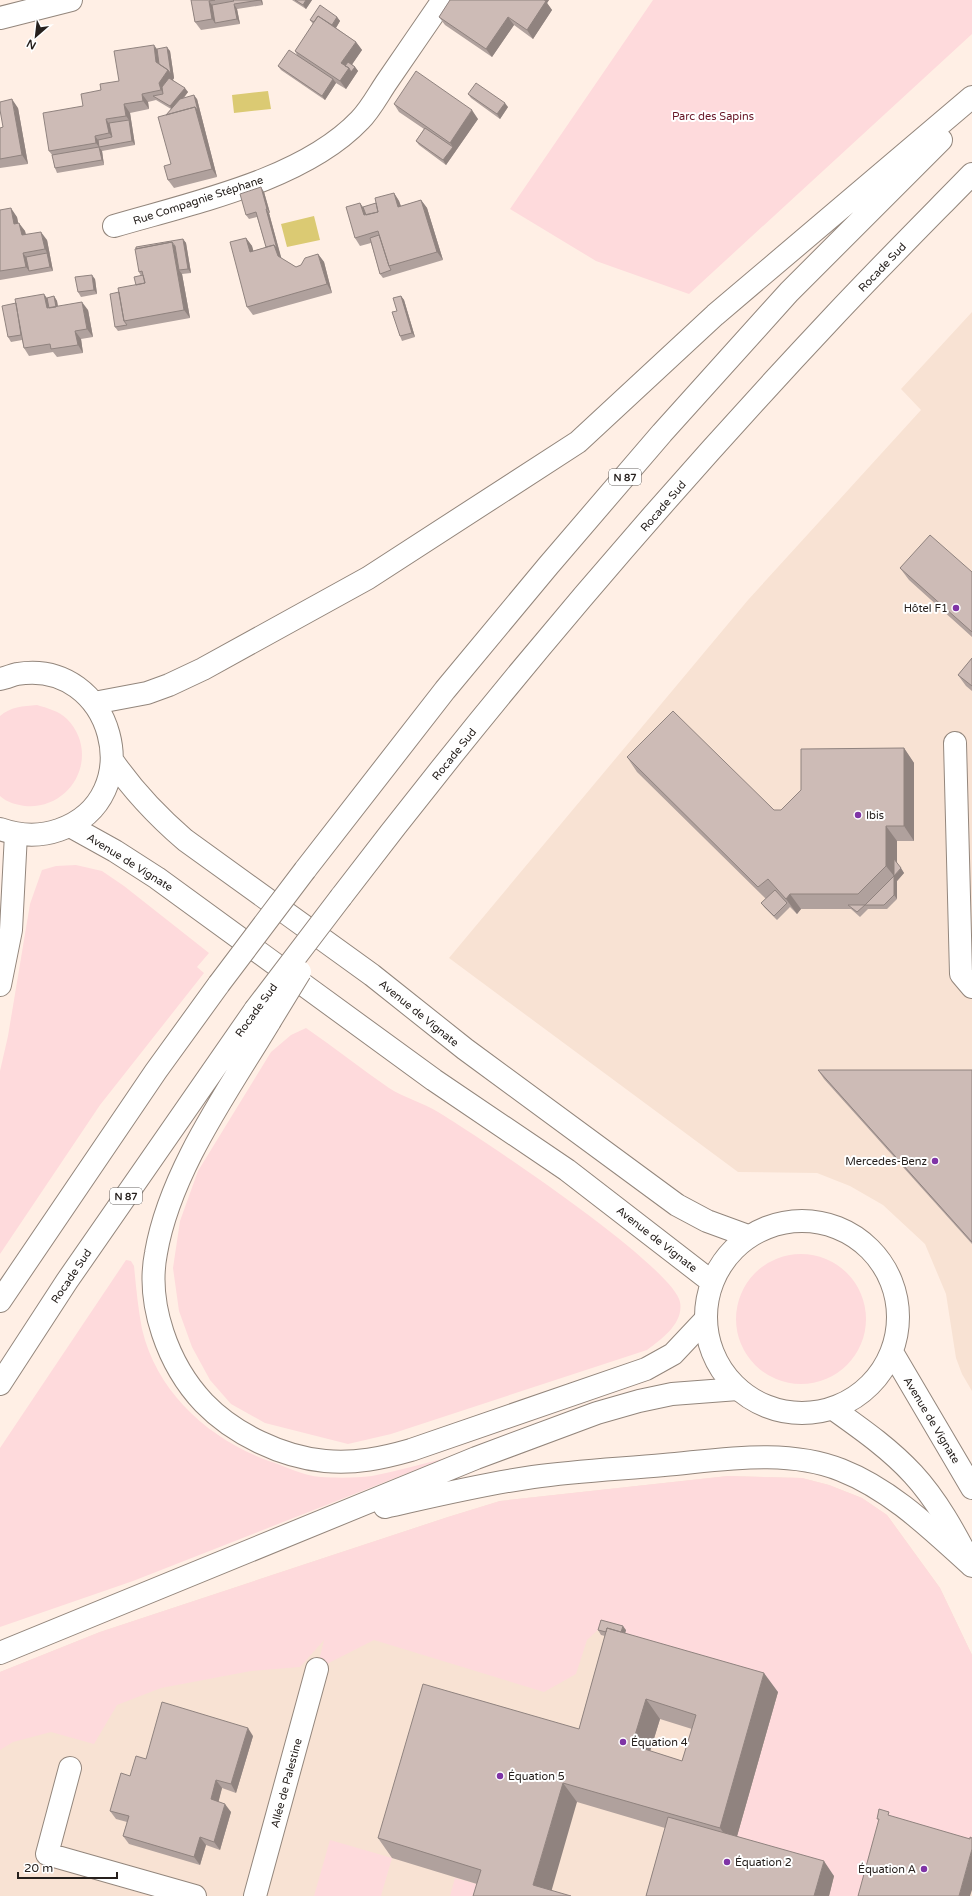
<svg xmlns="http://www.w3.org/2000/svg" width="972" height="1896" font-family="'Varela Round',sans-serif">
<rect width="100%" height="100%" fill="#ffefe5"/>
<path fill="#f8e2d3" d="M972,312v1079l-10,-17 -6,-16 -10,-64 -21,-50 -42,-39 -33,-19 -33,-13 -79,-1 -289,-214 299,-358 173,-190 -20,-21z
M728,1476l74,2 27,7 33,13 25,17 53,73 32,67v241h-972v-224l100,-40 348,-115 52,-16z"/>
<path fill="#fedadc" d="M653,0h319v34l-283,260 -93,-33 -86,-52z
M37,705c10,3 22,6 30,14 34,35 6,91 -42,87 -8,-1 -19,-4 -25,-10v-80c10,-9 23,-10 37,-11z
M76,865l26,6 22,15 85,67 -12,14 7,6 -104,132 -100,149v-183l8,-35 22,-132 12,-34 14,-4z
M306,1028c28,19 55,41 83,60 15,10 33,14 49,24 40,24 235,154 242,190 4,21 -18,37 -33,48l-256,84 -43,10 -83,-21 -34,-19 -21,-24 -18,-33 -13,-36 -6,-43 7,-47 18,-50 73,-119 20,-17z
M736 1319a65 65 0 1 1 130 0a65 65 0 1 1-130 0Z
M126,1260l5,1 3,5c2,21 4,42 8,63 15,64 67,110 127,132 16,5 34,15 52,16 16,1 35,1 51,-1 25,-5 49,-12 74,-18l-313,123 -133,46v-179z
M728,1476l74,2 27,7 33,13 25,17 53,73 32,67v194l-103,47h-40l5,-20 -100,-29 44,-155 -157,-45 -17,-23 -17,16 -11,34 -32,18 -170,-52 -57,29 7,-29 -24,27 -49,4 -90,17 -44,17 -23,39 -43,-12 -38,10 -13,8v-78l100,-40 348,-115 52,-16z
M330,1840l62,18 -11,38h-67z
M455,1878l39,11 -2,7h-42z"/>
<path fill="#dbca73" d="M268,91l3,18 -37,4 -2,-18z
M314,216l6,24 -33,7 -6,-23z"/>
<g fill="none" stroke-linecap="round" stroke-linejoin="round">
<g stroke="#93867c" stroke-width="24">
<path id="minor" d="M0,18l71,-18
M114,226c78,-23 189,-46 246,-106 10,-10 18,-25 26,-37 19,-28 38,-55 57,-83
M0,679c6,-1 12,-4 17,-5 96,-16 134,124 42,156 -20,7 -39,6 -59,-1
M955,743l6,231 11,13
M112,760c22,32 44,55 73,80l187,135 93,74 212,156 30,16 41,15
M70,826l45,25 42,27 277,202 133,90 145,112
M706 1317a96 96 0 1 1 192 0a96 96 0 1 1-192 0Z
M892,1352l80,136
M832,1408c28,20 57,40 81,66 24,26 42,59 58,90
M70,1768l-23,86 148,42
M255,1896l62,-227"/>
</g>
<g stroke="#93867c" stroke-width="24">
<path id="highway" d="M94,703l53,-10 22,-8 34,-16 165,-91 210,-136 137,-127 257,-218
M305,870l140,-180 103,-124 114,-133 127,-141 152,-152
M341,897c154,-202 319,-396 493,-581 45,-48 92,-95 138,-142
M0,985l11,-55 5,-96
M270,1021c-42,70 -100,150 -114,232 -10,51 12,112 48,150 30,31 78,54 121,58 30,3 58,-3 86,-11l235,-81 27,-15 32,-34
M0,1301l156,-230 63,-87
M0,1384l67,-103 188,-271
M385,1507c49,-11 98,-23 148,-30 43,-6 87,-8 131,-12 57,-5 122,-17 177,5 51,20 91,60 131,96
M0,1653l476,-195 121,-45 42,-12 33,-7 66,-5"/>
</g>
<use href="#minor" stroke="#fff" stroke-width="22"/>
<use href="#highway" stroke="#fff" stroke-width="22"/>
<g stroke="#93867c" stroke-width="24" stroke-linecap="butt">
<path id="highway-bridge" d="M219,984l86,-114
M255,1010l86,-113
M270,1021l30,-49"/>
</g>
<use href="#highway-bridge" stroke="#fff" stroke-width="22"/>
</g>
<path fill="#b0a19d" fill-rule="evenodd" d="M191,0h71l1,5 -26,4 3,15 -39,6 -6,-8z
M292,0h20l-6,9z
M450,0h99l-2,3 5,7 -19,29 -19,-14 -22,32 -47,-32 -6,-8z
M337,17l3,4 -4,7 20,14 6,8 -10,14 3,3 3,4 -12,18 -10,-6 -11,17 -44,-30 -3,-4 19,-11 -2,-4 18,-27 -3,-4z
M157,49l13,2 4,27 -1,2 15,12 -4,6 13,1 20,78 -43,11 -6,-8 3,-16 -5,-49 5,-6 -15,-9 -8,2 1,7 -19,4 5,32 -33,6 2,14 -47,8 -2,-5 -3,-13 -3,-4 34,-45 18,-16 18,-9z
M468,94l40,13 -8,12 -29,-21z
M394,104l84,15 -32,46 -27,-20 -3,-4 8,-12 -25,-17z
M18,108l10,56 -28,4v-40l3,-1z
M264,192l6,21h-1l12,45 15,9 5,-2 17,-11 6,8 8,31 -79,22 -6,-8 -1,-69 6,8 1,5 13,-4 -9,-30 -8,2 -3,-4z
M394,193l5,8 2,5 20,-6 6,8 16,52 -60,18 -3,-4 -9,-31 -11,3 -5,-8 8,-31 13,-4z
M0,210l17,7 1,6 7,8 1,3 21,6 6,31 -53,9z
M183,239l3,4 5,30 -9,1 8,44 -72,13 -3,-4 4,-35 17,-7 5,-9 -2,-4z
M95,279l2,15 -16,3 -3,-5z
M54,296l3,5 1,5 30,4 5,27 -12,2 2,14 -26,4 -4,-5 -24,4 -5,-8 -2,-8 -11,2 -3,-5 39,-39z
M401,296l3,4 11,37 -13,4 -2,-5 -3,-25z
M900,568l72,4v65l-63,-57z
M972,658v33l-6,-5 -8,-11z
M904,748l10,15v78h-17v22l7,10 -7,8v18l-10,10h-19l-8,8 -9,-8h-50l-4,5 -8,-8 1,1 -13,13 -13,-13 -3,-4 5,-4 -129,-127 -10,-15 147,53h7z
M818,1070h154v174l-148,-165z
M598,1630h28l-1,3 153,59 -41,144 97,40 -5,20h-183l19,-68 -88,-26 -100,82 -85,-26 -14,-20 201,-109 26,-93 -4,-1zM660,1719l32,10 -10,32 -32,-10z
M253,1736l-17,57 -14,-5 -4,14 13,10 -11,38 -14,-5 -6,20 -71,-21 -6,-8 4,-14 -11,-3 -6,-8 20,-35 16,-17z"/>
<path fill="#90837f" d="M260,0h2l1,5z
M306,0h6l-6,9 -3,-4z
M542,0h7l-2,3 5,7 -19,29 -6,-9z
M209,1l6,8v14l-3,-4z
M234,4l3,5 3,15 -3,-5z
M337,17l3,4 -6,10 -3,-4z
M508,17l6,8 -22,32 -6,-8z
M356,42l6,8 -13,19 6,-2 3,4 -12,18 -6,-8 1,-18z
M154,45l6,8 -1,13 -3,-4z
M167,47l3,4 4,27 -3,-4z
M168,70l6,8 -9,13 1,7 -5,-8 -2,-7z
M333,79l3,4 -11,17 -3,-4z
M185,88l3,4 -16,19 -2,-5z
M142,94l6,8 1,7 -6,-8z
M194,95l3,4 20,78 -5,-8 -17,-62z
M12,99l6,9 10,56 -6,-9z
M505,103l3,4 -8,12 -3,-5z
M124,104l6,9 5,32 -3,-4 -3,-21 -3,-4z
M472,110l6,9 -32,46 -3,-5 10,-13 -3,-4z
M106,119l6,9 3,13 -6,-8z
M95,136l6,8 -2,3 -3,-4z
M99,147l3,4 2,14 -2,-5z
M261,187l3,5 6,21 -3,-4z
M394,193l5,8 5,14 -6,-8z
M421,200l6,8 16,52 -6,-8z
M360,203l6,8 1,8 -3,-4z
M11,208l6,9 3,15 -6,-8z
M266,209l3,4 11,40 3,11 -5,-8 -4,-11z
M19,223l6,8 2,12 -5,-8z
M41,232l6,8 6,31 -3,-4 -3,-14 -2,-4z
M246,238l6,8 4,14 -6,-8z
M183,239l3,4 5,30 -3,-4z
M172,242l5,8 2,20 3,4 8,44 -6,-8z
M23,253l6,8v10l-3,-4z
M318,254l6,8 8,31 -5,-9z
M92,275l3,4 2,15 -3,-4z
M44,294l6,8 2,10 -5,-4z
M54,296l3,5 2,14 -3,-4z
M401,296l3,4 11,37 -3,-4z
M82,302l6,8 5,27 -6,-8z
M75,331l6,8 2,14 -5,-8z
M904,748l10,15v78l-10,-15z
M886,826l11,15v32l4,-5 3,5 -7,8v18l-3,-4v-19l-8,-10z
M790,894l11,15 -4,5 -11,-15z
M623,1626l3,4 -3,11 -3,-5z
M764,1673l14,19 -44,155 -14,-19z
M646,1699l14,20 -14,46 -14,-20z
M248,1728l5,8 -17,57 -5,-9z
M216,1780l6,8 -5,20 -6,-9z
M563,1783l14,19 -27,94 -17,-11z
M225,1804l6,8 -11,38 -6,-8z
M200,1837l6,8 -6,20 -6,-8z
M972,1849v41l-2,6h-11z
M824,1861l10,15 -5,20h-15z"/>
<path fill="#cdbbb6" stroke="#90837f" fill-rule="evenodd" d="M191,0h24l-6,1 3,18 -17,3z
M233,0h27l-26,4 3,15 -22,4 -3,-18 22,-4z
M295,0h11l-3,5z
M450,0h94l2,1 -19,29 -19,-13 -22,32 -47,-32z
M320,5l17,12 -5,8 -14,-9 -4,6 -4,-2z
M318,16l38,26 -15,21 8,5 -9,13 -45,-30z
M154,45l2,17 12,8 -9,13 2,7 -19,4 1,7 -19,3 2,12 -20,3 3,14 -14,3 1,7 -47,8 -6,-38 40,-7 -2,-12 20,-4 -1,-6 19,-3 -5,-30z
M167,47l4,27 -3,-4 -9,-6 -2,-15z
M289,50l44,29 -11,17 -44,-30z
M348,62l7,5 -4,5 -2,-4 -4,-2z
M416,71l56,39 -22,33 -56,-39z
M169,78l16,10 -15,18 -17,-10 10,-2 -1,-7z
M476,83l29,20 -8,11 -29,-20z
M194,95l4,16 -3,-4 -29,8 14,-16z
M12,99l10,56 -22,4v-31l3,-1 -3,-17v-8z
M195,107l17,62 -44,11 -4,-14 7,-2 -13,-47z
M129,120l3,21 -33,6 -1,-7 14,-3 -3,-14z
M425,128l28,19 -10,13 -27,-19z
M99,147l3,13 -47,8 -3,-13z
M261,187l6,22h-1l11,40 -3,-4 -8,2 -10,-35 -10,3 -6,-21z
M394,193l4,14 23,-7 16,52 -48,14 -11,-35 -23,7 -9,-31 14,-4 4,12 14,-3 -3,-14z
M376,203l2,9 -12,3 -3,-8z
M11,208l3,16 5,-1 3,12 19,-3 4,17 -22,4 3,14 -26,4v-61z
M379,235l10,31 2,4 -11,4 -10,-36z
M246,238l4,14 24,-7 4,11 18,11 5,-2 4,-7 13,-4 9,30 -80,23 -17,-65z
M183,239l5,30 -9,1 -4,-24 -3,-4 -36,7v-2z
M172,242l12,68 -60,11 -6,-33 27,-5 -3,-12 -3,1 -4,-23z
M47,253l3,14 -21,4 -3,-14z
M92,275l2,15 -16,2 -3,-15z
M143,275l2,8 -9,2 -2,-8z
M119,292l5,29 3,4 -12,2 -5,-33z
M44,294l3,14 35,-6 5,27 -12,2 3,14 -27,4 -1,-5 -26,4 -9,-49z
M54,296l2,11 -7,1 -2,-10z
M401,296l11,37 -12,3 -8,-24 5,-1 -4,-13z
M16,303l5,32 -13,2 -6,-31z
M930,535l42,37v60l-72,-64z
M972,658v28l-14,-11z
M673,711l101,99h7l20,-20v-41l103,-1v78h-18v40l-28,28h-68l-4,5 -18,-20 -10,8 -131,-130z
M894,859l7,9 -7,8z
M894,876v19l-10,10h-19z
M775,890l12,13 -13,13 -13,-13z
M848,905h17l-8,7z
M818,1070h154v172z
M601,1620l22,6 -2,6 -14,-4 -1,4 -8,-2z
M607,1628l157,45 -44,155 -157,-45 -30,102 38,11h-98l8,-26 -103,-32 45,-154 156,45zM646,1699l50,16 -14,46 -50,-16z
M162,1702l86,26 -17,56 -15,-4 -5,19 14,5 -11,38 -14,-5 -6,20 -71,-21 6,-20 -19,-5 11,-38 9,3 6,-20 10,3z
M879,1809l10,3 -1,3 82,24v-2l2,1v11l-13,47h-101l21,-77h-2z
M668,1817l156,44 -10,35h-168z"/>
<g fill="#7f34a6" stroke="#fff" stroke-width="1.5">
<circle cx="956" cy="608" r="4"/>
<circle cx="858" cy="815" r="4"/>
<circle cx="935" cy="1161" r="4"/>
<circle cx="623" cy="1742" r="4"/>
<circle cx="500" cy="1776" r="4"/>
<circle cx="727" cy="1862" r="4"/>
<circle cx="924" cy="1869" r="4"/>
</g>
<g text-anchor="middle" stroke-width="4" stroke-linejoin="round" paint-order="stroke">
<g fill="#fff" stroke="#676361" stroke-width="1">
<rect x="609" y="469" width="32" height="16" rx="3"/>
<rect x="110" y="1188" width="32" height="16" rx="3"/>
</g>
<g font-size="10" font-weight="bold" fill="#26201d">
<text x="625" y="481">N 87</text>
<text x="126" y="1200">N 87</text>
</g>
<g font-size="11" fill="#661626" stroke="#fff">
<text x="713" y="120">Parc des Sapins</text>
</g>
<g font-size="11" fill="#26201d" stroke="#fff">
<text transform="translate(198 200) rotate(-18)" y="4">Rue Compagnie Stéphane</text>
<text transform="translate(882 267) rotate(-46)" y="4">Rocade Sud</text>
<text transform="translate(663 506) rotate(-49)" y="4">Rocade Sud</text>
<text transform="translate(454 754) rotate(-51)" y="4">Rocade Sud</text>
<text transform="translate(130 862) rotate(32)" y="4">Avenue de Vignate</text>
<text transform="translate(256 1010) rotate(-54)" y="4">Rocade Sud</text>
<text transform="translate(419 1013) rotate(39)" y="4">Avenue de Vignate</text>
<text transform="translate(657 1239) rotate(38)" y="4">Avenue de Vignate</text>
<text transform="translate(71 1276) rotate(-56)" y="4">Rocade Sud</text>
<text transform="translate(932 1420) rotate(59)" y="4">Avenue de Vignate</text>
<text transform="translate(286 1783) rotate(-75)" y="4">Allée de Palestine</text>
</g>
<g font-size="11" fill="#26201d" stroke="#fff" text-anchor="start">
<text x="948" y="612" text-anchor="end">Hôtel F1</text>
<text x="866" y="819">Ibis</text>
<text x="927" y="1165" text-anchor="end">Mercedes-Benz</text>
<text x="631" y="1746">Équation 4</text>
<text x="508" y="1780">Équation 5</text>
<text x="735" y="1866">Équation 2</text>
<text x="916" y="1873" text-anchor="end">Équation A</text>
</g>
</g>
<g transform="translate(36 36) rotate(208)" stroke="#ffffff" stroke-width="3" paint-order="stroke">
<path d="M0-3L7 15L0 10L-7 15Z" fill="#26201d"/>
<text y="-6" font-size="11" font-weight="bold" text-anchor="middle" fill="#26201d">N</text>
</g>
<path d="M18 1872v6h99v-6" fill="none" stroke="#26201d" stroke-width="2"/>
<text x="24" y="1872" font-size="12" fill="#26201d" stroke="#ffffff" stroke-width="3" paint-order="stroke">20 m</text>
</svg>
